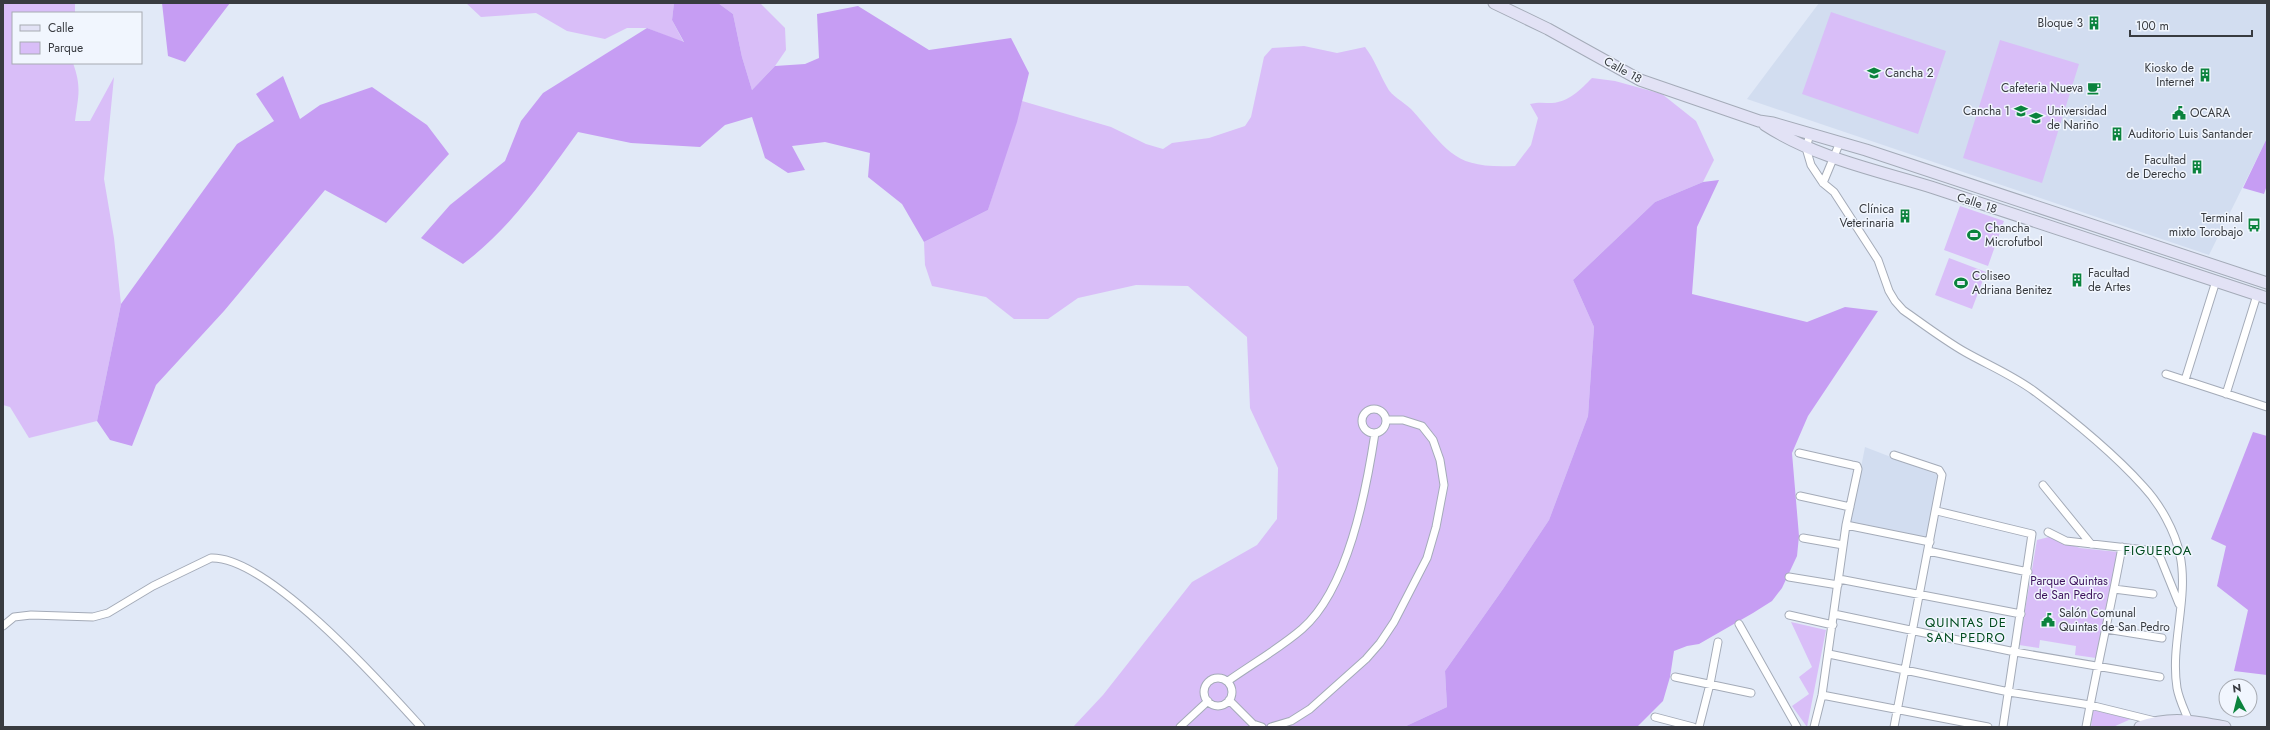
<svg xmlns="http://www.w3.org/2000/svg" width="2270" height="730" font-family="Jost,sans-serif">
<rect width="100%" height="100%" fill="#e1e9f7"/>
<path fill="#d2ddf0" d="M1819,3h448v135l-58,117 -462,-156z
M1865,447l78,30 -13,68 -81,-16z"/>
<path fill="#d9bef8" d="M3,3h72v10h-62v50h60c9,25 5,34 2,58h15l24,-44 -10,102 10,59 7,66 -24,117 -68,17 -19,-31 -7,-2z
M466,3h208l-2,17 12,23 -37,-15h-20l-22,11 -38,-8 -31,-18 -55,4z
M718,3h42l25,25 1,22 -11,16 -23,24 -10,-33 -9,-43z
M1831,12l115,39 -28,83 -116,-40z
M2000,40l79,24 -37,119 -79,-25z
M1304,46l33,7 28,-6c10,13 14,26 22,40 4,9 17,15 24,22 38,42 41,60 104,57l16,-21 7,-27 -8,-14c8,-2 14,-1 22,-1 17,-1 29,-14 40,-25l23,3 47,13 34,27 18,39 -11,22 -48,20 -82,78 21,47 -6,89 -39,104 -46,69 -58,82 2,36 -43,20h-331l30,-32 89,-113 65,-37 20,-26 1,-51 -28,-60 -3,-71 -59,-51 -52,-1 -58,13 -30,21h-34l-28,-22 -54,-11 -7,-21 -1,-23 64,-32 34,-109 89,26 35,17 17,5 9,-6 37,-5 36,-12 6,-9 13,-60 8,-9z
M1960,206l44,15 -16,45 -44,-16z
M1949,258l37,14 -14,37 -37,-14z
M2049,537l31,11 38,4 -22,106 -21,-3 1,-9 -36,-6 -1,8 -20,-3 18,-105z
M1791,622l35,8 -19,97 -15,-21 17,-12 -10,-17 13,-10z
M2093,710l38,9 -18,8h-22z"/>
<path fill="#c69df3" d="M162,3h68l-45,59 -17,-6z
M674,3h44l15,11 9,43 10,33 23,-24 30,-2 14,-6 -2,-44 41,-8 71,44 82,-12 18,35 -12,49 -29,88 -64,32 -22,-38 -34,-27 2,-24 -45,-11 -33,4 13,24 -17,3 -23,-15 -13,-41 -27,8 -25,22 -69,-4 -53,-11c-35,48 -67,96 -115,132l-42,-26 29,-33 55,-44 16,-40 22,-28 104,-65 37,14 -12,-22z
M283,76l17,43 20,-14 52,-18 55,38 22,29 -63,69 -61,-33 -101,121 -68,74 -24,61 -22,-6 -13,-19 24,-117 116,-160 37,-23 -18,-27z
M2267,138v47l-3,9 -21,-6z
M1719,180l-22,47 -5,67 115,28 38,-15 33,4 -70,105 -16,37 7,83 -2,20 -15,32 -10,13 -19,12 -54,31 -12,2 -13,5 -4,26 -7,24 -26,26h-233l43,-20 -2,-36 58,-82 46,-69 39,-104 6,-89 -21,-47 82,-78 48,-20z
M2253,432l14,4v239l-33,-4 14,-61 -31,-24 9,-40 -15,-7z"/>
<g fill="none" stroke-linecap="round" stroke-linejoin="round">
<g stroke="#a4abb8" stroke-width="9">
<path id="street" d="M1810,134l-4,14 5,17 12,18 11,9 44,68 11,31 6,10 8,9c20,14 41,30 62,42 23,13 47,23 69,39 35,26 80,63 109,95 17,18 32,45 37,69 9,43 -10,89 -3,133 2,11 7,21 11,31
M1823,183l17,-41
M2166,374l101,33
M2185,380l31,-99
M2226,394l31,-99
M1362 421a12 12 0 1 1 24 0a12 12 0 1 1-24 0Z
M1799,453l53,12 5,1 1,3 -12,56 -24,170 -8,32
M2043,485l48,59
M1800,496l50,11
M1937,511l95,23 -29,193
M1846,525l84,17
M2048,532l18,9 88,10 6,6 19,47
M1803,538l40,7
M1928,551l100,21
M1789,577l49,8
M1839,579l182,35
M2114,589l39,5
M1834,614l181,38 145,25
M1789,615l44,10
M1739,624l58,103
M3,626l11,-9 17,-2 62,2 15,-4 45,-27 58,-28c57,-2 171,126 210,169
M2106,629l56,9
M1829,654l180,38 81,13 65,16
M1675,677l76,16
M1204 692a14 14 0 1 1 28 0a14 14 0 1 1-28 0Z
M1228,681c24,-17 52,-33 74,-52 46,-40 64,-137 73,-196
M1822,695l166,32
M1229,700l24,24 9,3
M1655,717l38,10
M1180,727l28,-26
M1271,727l20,-6 19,-12 56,-50 14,-16 14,-21 33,-64 9,-31 8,-42 -4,-25 -7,-20 -11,-14 -19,-6h-16
M1699,727l11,-43 8,-42
M1894,727l48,-252 -3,-5 -45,-15
M2086,727c11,-60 25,-120 36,-180"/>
</g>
<g stroke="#a4abb8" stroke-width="13">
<path id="secondary" d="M1494,3l54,26 92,51 119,41 14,2 93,27 401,133
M1765,125c51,33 111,45 169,63 111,36 222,73 333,110
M2140,727c30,-11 55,-6 85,0"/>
</g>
<use href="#street" stroke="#fff" stroke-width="7"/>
<use href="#secondary" stroke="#e2e2f5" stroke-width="11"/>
</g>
<defs>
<g id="building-bare" transform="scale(1.08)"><path d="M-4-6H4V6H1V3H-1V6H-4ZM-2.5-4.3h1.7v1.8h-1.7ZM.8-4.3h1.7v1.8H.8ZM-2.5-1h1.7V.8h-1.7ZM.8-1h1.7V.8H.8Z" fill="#0b833d" stroke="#f1f6fe" stroke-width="2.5" paint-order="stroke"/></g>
<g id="university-bare" transform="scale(1.08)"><path d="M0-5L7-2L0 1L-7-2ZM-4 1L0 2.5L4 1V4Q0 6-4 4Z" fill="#0b833d" stroke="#f1f6fe" stroke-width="2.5" paint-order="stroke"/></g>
<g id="cafe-bare" transform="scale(1.08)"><path d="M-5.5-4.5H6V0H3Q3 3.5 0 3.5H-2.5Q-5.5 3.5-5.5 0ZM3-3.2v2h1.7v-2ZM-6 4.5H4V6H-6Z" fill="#0b833d" stroke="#f1f6fe" stroke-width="2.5" paint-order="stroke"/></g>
<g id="civic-bare" transform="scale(1.08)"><path d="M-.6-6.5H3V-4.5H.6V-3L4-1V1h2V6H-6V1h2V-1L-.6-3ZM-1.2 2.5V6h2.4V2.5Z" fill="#0b833d" stroke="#f1f6fe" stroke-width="2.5" paint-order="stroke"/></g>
<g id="bus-bare" transform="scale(1.08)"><path d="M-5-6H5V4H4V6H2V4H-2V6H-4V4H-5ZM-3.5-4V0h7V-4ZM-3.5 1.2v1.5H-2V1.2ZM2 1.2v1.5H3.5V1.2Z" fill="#0b833d" stroke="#f1f6fe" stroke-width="2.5" paint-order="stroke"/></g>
<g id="stadium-bare" transform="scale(1.08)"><path d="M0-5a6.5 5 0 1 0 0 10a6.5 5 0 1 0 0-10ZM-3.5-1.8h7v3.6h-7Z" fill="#0b833d" stroke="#f1f6fe" stroke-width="2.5" paint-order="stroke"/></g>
</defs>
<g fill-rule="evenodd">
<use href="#building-bare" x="2094" y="23"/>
<use href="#university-bare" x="1874" y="73"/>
<use href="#building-bare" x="2205" y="75"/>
<use href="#cafe-bare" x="2094" y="88"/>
<use href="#university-bare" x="2021" y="111"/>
<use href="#civic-bare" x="2179" y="113"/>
<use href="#university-bare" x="2036" y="118"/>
<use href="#building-bare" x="2117" y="134"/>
<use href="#building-bare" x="2197" y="167"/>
<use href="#building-bare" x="1905" y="216"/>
<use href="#bus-bare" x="2254" y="225"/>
<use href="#stadium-bare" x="1974" y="235"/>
<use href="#building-bare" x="2077" y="280"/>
<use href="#stadium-bare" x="1961" y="283"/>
<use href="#civic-bare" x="2048" y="620"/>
</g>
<g text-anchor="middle" stroke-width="3" stroke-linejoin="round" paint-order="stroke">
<g font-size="12" fill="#383b40" stroke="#f1f6fe" text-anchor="start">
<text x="2083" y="27" text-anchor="end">Bloque 3</text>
<text x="2194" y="72" text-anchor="end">Kiosko de<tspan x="2194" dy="14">Internet</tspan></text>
<text x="1885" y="77">Cancha 2</text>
<text x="2083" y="92" text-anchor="end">Cafeteria Nueva</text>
<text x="2010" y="115" text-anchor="end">Cancha 1</text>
<text x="2047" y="115">Universidad<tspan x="2047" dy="14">de Nariño</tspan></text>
<text x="2190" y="117">OCARA</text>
<text x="2128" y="138">Auditorio Luis Santander</text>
<text x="2186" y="164" text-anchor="end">Facultad<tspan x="2186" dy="14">de Derecho</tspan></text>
<text x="1894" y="213" text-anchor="end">Clínica<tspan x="1894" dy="14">Veterinaria</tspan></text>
<text x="2243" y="222" text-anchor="end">Terminal<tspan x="2243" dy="14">mixto Torobajo</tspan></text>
<text x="1985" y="232">Chancha<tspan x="1985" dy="14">Microfutbol</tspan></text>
<text x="2088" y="277">Facultad<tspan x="2088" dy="14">de Artes</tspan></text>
<text x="1972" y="280">Coliseo<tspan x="1972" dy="14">Adriana Benitez</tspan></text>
<text x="2059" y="617">Salón Comunal<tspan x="2059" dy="14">Quintas de San Pedro</tspan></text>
</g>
<g font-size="12" fill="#383b40" stroke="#f1f6fe">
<text transform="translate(1623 70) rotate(29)" y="4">Calle 18</text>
<text transform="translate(1977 203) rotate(18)" y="4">Calle 18</text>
</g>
<g font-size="12" fill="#3c115c" stroke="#f1f6fe">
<text x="2069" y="585">Parque Quintas<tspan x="2069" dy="14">de San Pedro</tspan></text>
</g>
<g font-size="13" letter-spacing="1" fill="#004b1e" stroke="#f1f6fe">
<text x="2158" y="555">FIGUEROA</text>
<text x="1966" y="627">QUINTAS DE<tspan x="1966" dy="15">SAN PEDRO</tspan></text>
</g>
</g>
<rect width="2270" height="730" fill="none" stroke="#383b40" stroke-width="8"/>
<rect x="12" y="12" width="130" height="52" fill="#f1f6fe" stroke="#a7abb2"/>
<rect x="20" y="25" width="20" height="6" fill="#e2e2f5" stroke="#a7abb2"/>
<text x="48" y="32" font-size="12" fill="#383b40">Calle</text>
<rect x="20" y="42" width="20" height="12" fill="#d9bef8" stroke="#a7abb2"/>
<text x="48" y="52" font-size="12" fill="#383b40">Parque</text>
<g transform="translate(2238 698) rotate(353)"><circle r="19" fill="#f1f6fe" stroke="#a7abb2"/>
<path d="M0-3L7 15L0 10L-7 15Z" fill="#0b833d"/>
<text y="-6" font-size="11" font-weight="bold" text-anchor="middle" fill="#383b40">N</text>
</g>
<path d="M2130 30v6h122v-6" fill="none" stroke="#383b40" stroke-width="2"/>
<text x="2136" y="30" font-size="12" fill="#383b40" stroke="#f1f6fe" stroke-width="3" paint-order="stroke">100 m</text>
</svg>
